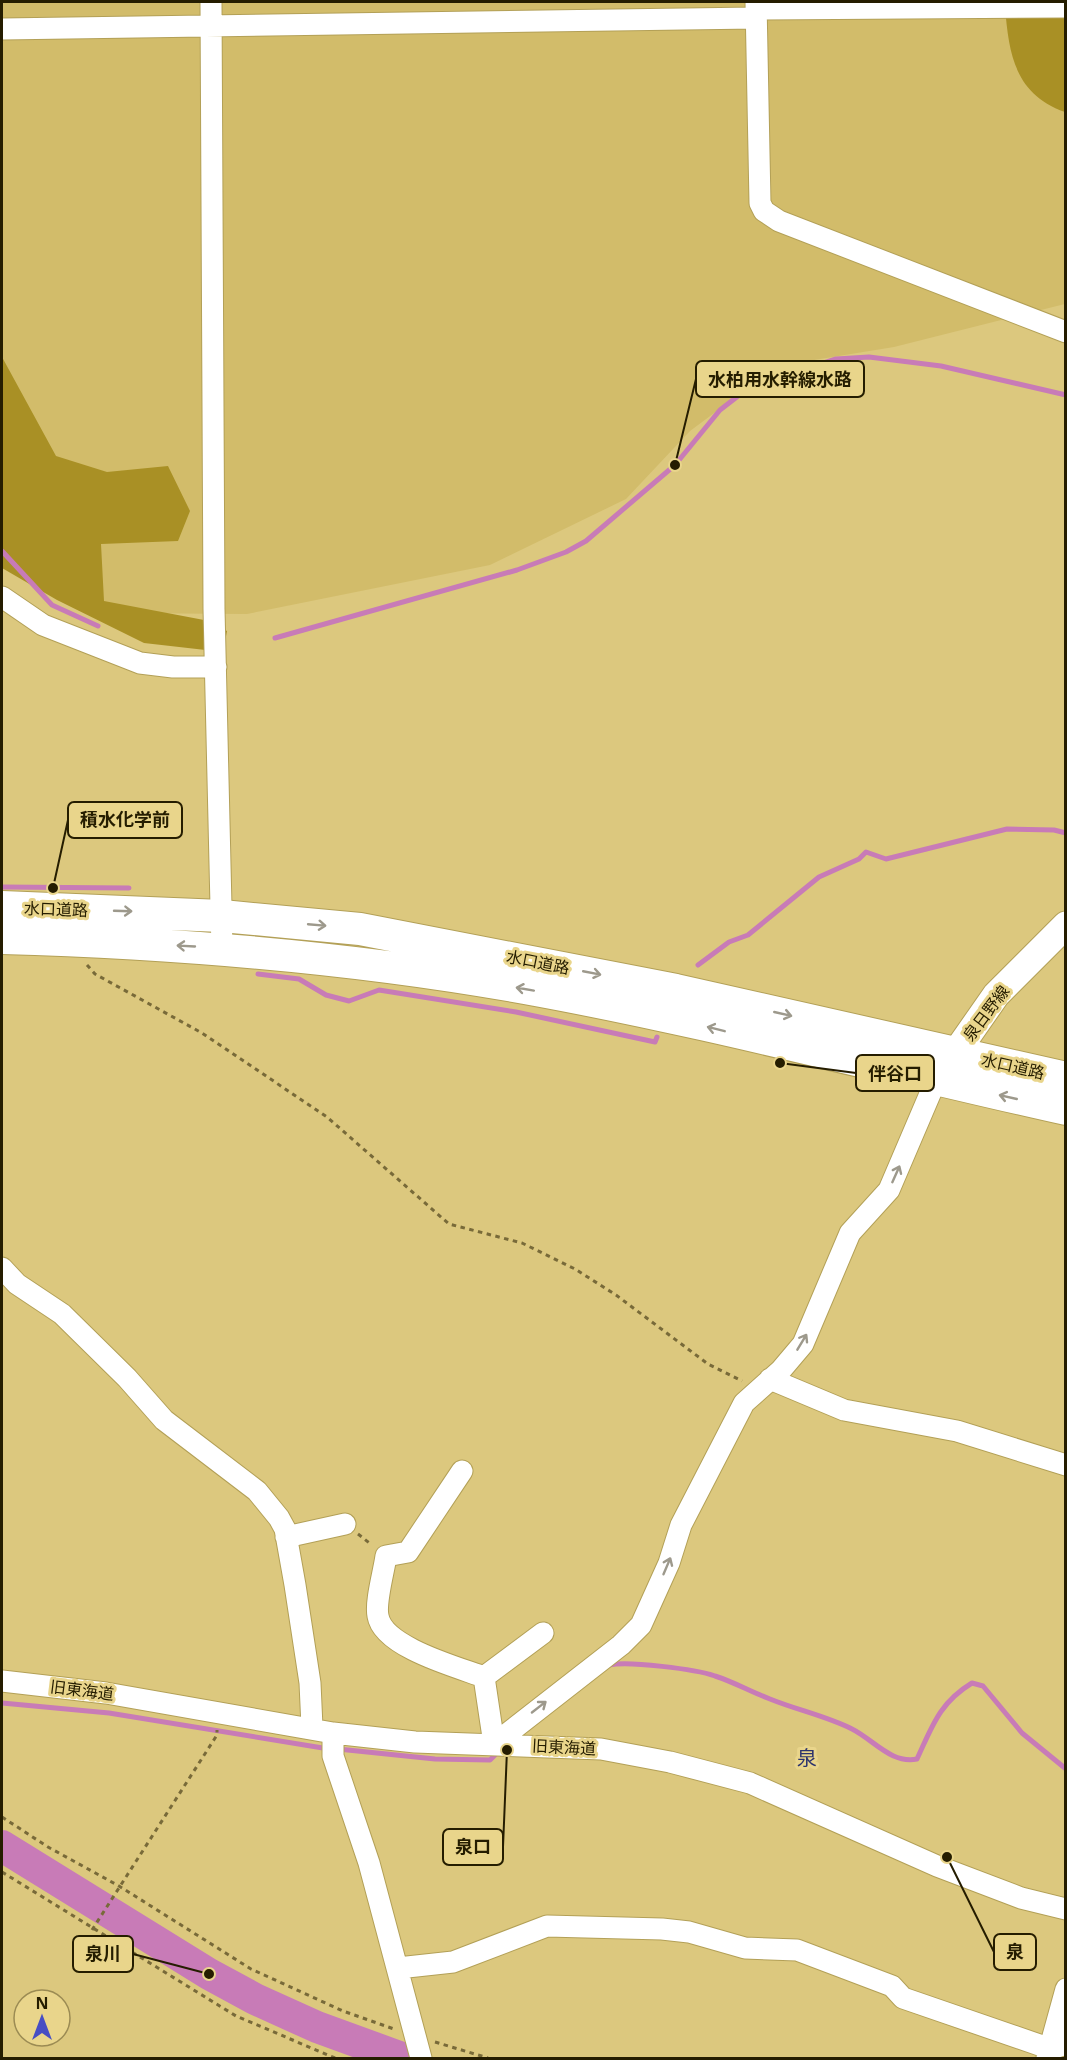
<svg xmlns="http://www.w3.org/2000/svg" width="1067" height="2060" font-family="'Open Sans','Noto Sans JP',sans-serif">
<rect width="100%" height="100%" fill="#dcc87e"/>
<path fill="#d2bc6a" d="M2,2h1063v302l-171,43 -117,19 -87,65 -64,68 -136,66 -243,49 -143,-1 -102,-231z"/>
<path fill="#a99025" d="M1065,2v110c-50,-18 -56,-57 -60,-105z
M2,357l54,99 51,16 61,-6 22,45 -12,30 -77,3 3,57 100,19 23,11 -4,21 -79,-9 -87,-43 -55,-32z"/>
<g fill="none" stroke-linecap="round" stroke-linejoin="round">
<path stroke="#c87bb7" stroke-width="5" d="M2,551l50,54 46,21
M275,638l242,-68 49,-18 20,-11 89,-76 45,-55 22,-17 24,-11 70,-23 33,-2 72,9 125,29
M2,887l127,1
M698,965l31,-23 19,-7 71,-58 40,-18 7,-7 20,7 121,-30 47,1 12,3
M258,974l41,5 27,16 23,6 30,-11 137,22 139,30 2,-5
M609,1665c20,-4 86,4 106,11 19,6 36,16 55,23 27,11 56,17 82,30 22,11 39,35 65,30 15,-32 22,-56 55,-76l11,3 39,47 44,36
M2,1703l107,10 220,36
M338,1749l97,10 55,1 9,-9"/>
<path stroke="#c87bb7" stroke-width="32" d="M2,1846l207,128 46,25 62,28 85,31"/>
<g stroke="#b3a057" stroke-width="23">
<path id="minor" d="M211,2l3,607 8,340
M756,2l4,201 4,8 15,10 287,111
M756,9l310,-2
M2,29l753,-11
M2,597l41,28 97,38 33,4h43
M2,1268l15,16 45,30 65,64 37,42 93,71 22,27 6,11 10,56 15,98 2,44
M770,1379l74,31 113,21 109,34
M462,1471l-54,81 -22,4c-2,15 -11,46 -8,60 5,31 79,51 106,61l10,67
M286,1537l59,-13
M484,1677l59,-44
M2,1681l104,12 227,40 82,9 186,7 69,13 80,21 187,83 84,32 45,11
M333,1733v23l36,107 52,195
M494,1744l127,-99 20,-20 28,-62 12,-38 63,-122 37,-33 22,-26 47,-111 39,-43 47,-110
M398,1968l55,-6 94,-36 115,3 27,3 56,16 52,2 95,36 11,12 148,51 15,-5
M1047,2058l19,-69"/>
</g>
<g stroke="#b3a057" stroke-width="29">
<path id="major" d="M945,1068l51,-73 70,-70"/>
</g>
<g stroke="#b3a057" stroke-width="34">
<path id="highway" d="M2,907l220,9 138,13 316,61 390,88
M2,938c175,5 350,19 523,50 182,33 361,81 541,121"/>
</g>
<path stroke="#786a39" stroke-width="3" stroke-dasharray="4.5 4.5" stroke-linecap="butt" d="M87,965l8,9 107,59 125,84 122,107 73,19 53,26 41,26 92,69 34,17
M358,1534l14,11
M2,1817l46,30 71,39 132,83 92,42 51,18
M2,1872l234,144 99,42
M92,1930l125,-195v-5
M435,2042l53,16"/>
<use href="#minor" stroke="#fff" stroke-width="21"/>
<use href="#major" stroke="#fff" stroke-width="27"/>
<use href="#highway" stroke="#fff" stroke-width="32"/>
</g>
<defs><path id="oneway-shaft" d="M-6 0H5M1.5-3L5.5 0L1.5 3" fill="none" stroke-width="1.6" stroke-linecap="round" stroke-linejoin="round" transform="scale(1.5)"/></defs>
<g stroke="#9d998c">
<use href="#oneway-shaft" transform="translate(123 911) rotate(2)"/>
<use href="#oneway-shaft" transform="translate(317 925) rotate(5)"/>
<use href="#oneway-shaft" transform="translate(186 946) rotate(-177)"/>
<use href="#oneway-shaft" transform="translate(592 973) rotate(11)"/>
<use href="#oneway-shaft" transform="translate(525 989) rotate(-170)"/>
<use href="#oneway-shaft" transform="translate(783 1014) rotate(13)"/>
<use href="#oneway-shaft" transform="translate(716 1029) rotate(-166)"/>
<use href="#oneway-shaft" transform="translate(1008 1097) rotate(-167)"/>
<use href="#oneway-shaft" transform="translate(896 1174) rotate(-66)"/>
<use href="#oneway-shaft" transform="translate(802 1342) rotate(-59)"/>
<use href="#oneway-shaft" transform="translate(667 1566) rotate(-67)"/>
<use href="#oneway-shaft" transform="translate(539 1707) rotate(-38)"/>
</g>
<g text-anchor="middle" stroke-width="6" stroke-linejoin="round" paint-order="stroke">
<g font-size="16" fill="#251d00" stroke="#e9d58b">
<text transform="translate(56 909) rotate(2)" y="6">水口道路</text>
<text transform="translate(538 962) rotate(11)" y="6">水口道路</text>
<text transform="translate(986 1013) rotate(-53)" y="6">泉日野線</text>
<text transform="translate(1013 1066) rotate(13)" y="6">水口道路</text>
<text transform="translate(82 1690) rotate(7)" y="6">旧東海道</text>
<text transform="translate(564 1747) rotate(3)" y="6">旧東海道</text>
</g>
<g font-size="20" fill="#2c336d" stroke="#e9d58b">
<text x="807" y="1765">泉</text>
</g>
</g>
<path fill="none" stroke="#251d00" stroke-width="2" d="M675 465L696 379M53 888L68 820M780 1063L856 1073M507 1750L503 1847M947 1857L994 1952M209 1974L133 1954"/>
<g fill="#251d00" stroke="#e9d58b" stroke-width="2">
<circle cx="675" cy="465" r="6"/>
<circle cx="53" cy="888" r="6"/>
<circle cx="780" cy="1063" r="6"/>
<circle cx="507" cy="1750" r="6"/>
<circle cx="947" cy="1857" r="6"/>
<circle cx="209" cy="1974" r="6"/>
</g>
<g fill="#e9d58b" stroke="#251d00" stroke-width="2">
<rect x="696" y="361" width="168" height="36" rx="6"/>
<rect x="68" y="802" width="114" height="36" rx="6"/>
<rect x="856" y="1055" width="78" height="36" rx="6"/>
<rect x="443" y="1829" width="60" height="36" rx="6"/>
<rect x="994" y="1934" width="42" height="36" rx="6"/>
<rect x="73" y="1936" width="60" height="36" rx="6"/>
</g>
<g font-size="18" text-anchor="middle" font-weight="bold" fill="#251d00">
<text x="780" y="386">水柏用水幹線水路</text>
<text x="125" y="826">積水化学前</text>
<text x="895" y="1080">伴谷口</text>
<text x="473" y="1853">泉口</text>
<text x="1015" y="1958">泉</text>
<text x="103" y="1960">泉川</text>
</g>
<rect width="1067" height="2060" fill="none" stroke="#251d00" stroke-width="6"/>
<g transform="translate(42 2018)"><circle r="28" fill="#e9d58b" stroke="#9b8b53" stroke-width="1.5"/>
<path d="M0-4.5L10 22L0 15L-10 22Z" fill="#474ec3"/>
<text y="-9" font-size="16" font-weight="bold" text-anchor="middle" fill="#251d00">N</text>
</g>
</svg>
